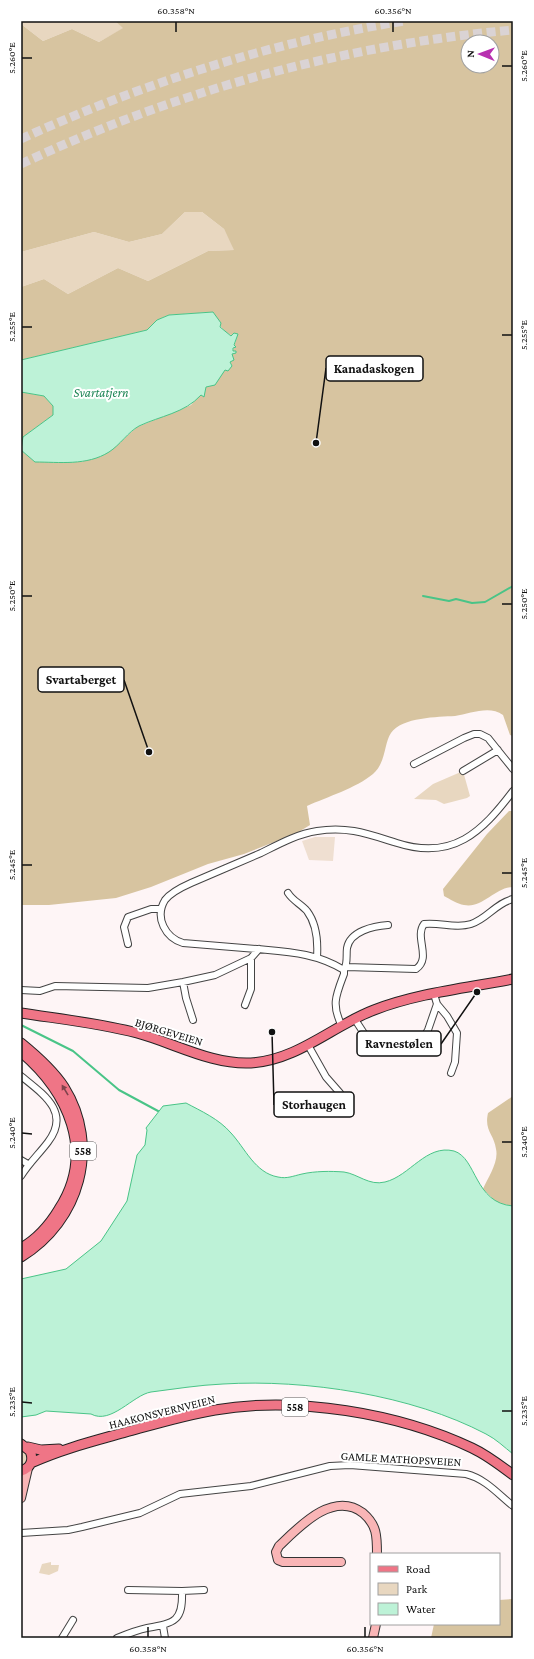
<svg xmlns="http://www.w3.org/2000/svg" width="534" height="1659" font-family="'Crimson Pro',serif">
<rect width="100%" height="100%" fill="#fef5f6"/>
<path fill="#e8d7c0" d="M21,21h94l9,7 -25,14 -27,-13 -29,12 -22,-17z
M185,212h17l22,17 11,21 -27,1 -60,30 -30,-13 -50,26 -24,-15 -23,8v-35l73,-20 35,10 33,-8z
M463,771l7,25 -3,2 -23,6 -8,-4 -22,-1 19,-15z
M21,1450l4,2 2,8 -6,6z
M51,1562v3h8l-1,6 -9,4 -10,-2 3,-9z"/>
<path fill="#d7c4a0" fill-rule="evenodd" d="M115,21h398v715l-3,-1 -7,-20c-14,-10 -33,-1 -48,1 -17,1 -53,1 -64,17 -7,10 -5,30 -18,41 -17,14 -46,23 -66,32l3,19 -13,8 -53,21 -36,10 -57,23 -35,11 -67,7h-28v-455l14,12h46l29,-11 27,-24 54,-22 15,-18 6,-2 13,-15 7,-4 -2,-4 7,-26c-13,0 -19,-13 -24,-24l-44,3 -12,5 -10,10 -126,30v-73l23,-8 24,15 50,-26 30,13 60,-30 26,-1 -10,-21 -22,-17h-17l-23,22 -33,8 -35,-10 -73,20v-228l22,17 29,-12 27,13 24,-14zM468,42h24v24h-24z
M21,392l23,4 9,10v9l-30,22 -2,9z
M509,811h4v76c-18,0 -31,22 -49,18 -7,-1 -14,-6 -20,-9l-1,-7 44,-55z
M513,1096v110l-16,-3 -14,-14c5,-12 16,-27 13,-40 -2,-15 -12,-18 -8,-36z
M513,1599v39h-82l3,-14h65v-24z"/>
<path fill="#efdfd1" d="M315,837h20l-2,24 -24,-1 -7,-19z"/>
<path fill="#bdf2d7" stroke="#49c487" d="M213,312l8,11 -1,4 11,9 3,-3 4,1 -4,11 2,2 -3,1v3h3v2l-4,1 2,6 -4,2 2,4 -4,5 -3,-1 -10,15 -9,2 -2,10 -3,-2c-16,18 -41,21 -62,31 -11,6 -19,19 -30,26 -22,14 -50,10 -74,10l-14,-12 2,-13 30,-22v-9l-9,-10 -23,-4v-32l126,-30 10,-10 12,-5z
M186,1103c15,8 33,16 45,30 14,15 24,40 47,44 9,2 15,-1 24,-3 13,-3 29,-3 42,-2 14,2 25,14 41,10 25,-6 41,-38 69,-31 23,7 20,52 59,55v248c-9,-7 -17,-15 -27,-20 -74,-39 -180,-55 -263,-50 -24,1 -48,5 -72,8 -18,3 -40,33 -60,22l-45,-3 -10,4 -15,2v-138l45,-10 35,-28 26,-40 10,-46 8,-10 2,-15 -1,-2 17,-22z"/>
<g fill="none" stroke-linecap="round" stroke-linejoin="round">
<path stroke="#49c487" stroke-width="2" d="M423,596l26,5 7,-2 16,4 13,-1 28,-16
M21,1025l52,26 46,39 39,21"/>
<path stroke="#dad3d4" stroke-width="9" stroke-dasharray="9 4.5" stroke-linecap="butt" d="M21,139c122,-56 251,-97 383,-118
M21,164c155,-73 322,-119 492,-134"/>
<g stroke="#444" stroke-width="8">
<path id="street" d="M414,764l50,-26 10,-4h6l8,4 25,31
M463,771l35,-21
M288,893c5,8 13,11 19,18 9,12 11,31 10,46
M128,944l-4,-17 4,-10 23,-8h10
M346,967l70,2c16,-11 -2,-32 8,-45 16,-2 32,5 47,0 16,-5 25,-21 42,-25
M344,969c4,-5 2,-14 3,-21 3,-17 27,-22 41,-23
M183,982l3,16 7,22
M21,990l19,1 15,-5 93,2 35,-6 32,-7 36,-17 8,-9
M434,994l3,10 10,12 10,17 -2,29 -4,11
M245,1005l6,-16v-31
M354,1018l13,20
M342,1026c-11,-21 -6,-31 2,-52v-4c-28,-17 -55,-18 -87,-21 -24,-2 -49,-4 -74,-6 -17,-5 -29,-25 -18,-43 6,-8 17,-13 26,-17 23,-10 47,-20 70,-30 18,-9 36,-19 56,-22 31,-5 51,3 80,12 56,18 85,-11 116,-52
M308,1045l18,32 14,16
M418,1046l10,-16 9,-26
M21,1076c22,18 50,36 27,66 -9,12 -19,21 -27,34
M21,1160l7,4
M21,1533l47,-3 14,-3 58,-14 40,-19 71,-8 79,-20 20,-1 116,9c20,5 32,20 47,32
M182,1591l22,-1
M163,1626l2,12
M62,1638l11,-18
M117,1638c10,-4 20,-8 30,-10 28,-5 36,-7 35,-37l-54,-1"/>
</g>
<g stroke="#333" stroke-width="10">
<path id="secondary" d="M21,1498l7,-30
M341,1562h-58l-5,-2 -2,-8 3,-6c20,-19 54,-56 84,-33 14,12 14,23 14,41
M373,1638l3,-14"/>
</g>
<g stroke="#222" stroke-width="11">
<path id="primary" d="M21,1013c39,6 78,10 116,20 37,10 75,32 114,30 47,-3 81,-37 123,-53 44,-17 93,-22 139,-31
M21,1043c16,13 32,27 43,44 37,59 16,134 -43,170
M21,1052c47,40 75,100 38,157 -9,15 -22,30 -38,39
M21,1444l9,7c4,9 1,17 -9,20
M28,1447l13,3 18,-1
M31,1463c31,-14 63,-22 95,-31 29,-8 59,-17 89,-22 81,-14 183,3 257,38 15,7 28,17 41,27"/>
</g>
<use href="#street" stroke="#fff" stroke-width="6"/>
<use href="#secondary" stroke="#f9b5b6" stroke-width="8"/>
<use href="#primary" stroke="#ef7586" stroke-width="9"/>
</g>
<defs><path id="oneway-solid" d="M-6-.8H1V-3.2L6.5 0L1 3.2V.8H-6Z"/></defs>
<use fill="#80434c" href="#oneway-solid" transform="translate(65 1090) rotate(-121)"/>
<path fill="none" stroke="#111" stroke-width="1.5" d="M176,32v-10M393,32v-10M22,58h10M502,66h10M22,327h10M502,335h10M22,596h10M502,604h10M22,865h10M502,873h10M22,1133l10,1M502,1142h10M22,1402l10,1M502,1411h10M148,1637v-10M365,1637v-10"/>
<g text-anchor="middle" stroke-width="4" stroke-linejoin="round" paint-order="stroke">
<g fill="#fff" stroke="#585858" stroke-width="1">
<rect x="70" y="1142" width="26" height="18" rx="3"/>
<rect x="282" y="1398" width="26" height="18" rx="3"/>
</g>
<g font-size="11" font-weight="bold" fill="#111">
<text x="83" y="1155">558</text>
<text x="295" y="1411">558</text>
</g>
<g font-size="12" fill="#111" stroke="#fff">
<text transform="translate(169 1032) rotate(17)" y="4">BJØRGEVEIEN</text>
<text transform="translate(162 1412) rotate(-14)" y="4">HAAKONSVERNVEIEN</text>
<text transform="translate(401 1459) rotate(3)" y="4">GAMLE MATHOPSVEIEN</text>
</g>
<g font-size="13" font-style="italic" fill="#1f8657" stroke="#fff">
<text x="101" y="397">Svartatjern</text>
</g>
</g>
<path fill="none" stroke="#111" stroke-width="1.5" d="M316 443L326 368M149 752L124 680M477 992L441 1044M272 1032L274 1105"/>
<g fill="#111" stroke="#fff" stroke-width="1.5">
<circle cx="316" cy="443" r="4"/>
<circle cx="149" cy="752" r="4"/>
<circle cx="477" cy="992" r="4"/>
<circle cx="272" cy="1032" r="4"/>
</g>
<g fill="#fff" stroke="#111" stroke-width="1.5">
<rect x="326" y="356" width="97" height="25" rx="4"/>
<rect x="38" y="667" width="86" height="25" rx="4"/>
<rect x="357" y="1031" width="84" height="25" rx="4"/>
<rect x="274" y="1092" width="80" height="25" rx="4"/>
</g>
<g font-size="13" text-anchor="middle" font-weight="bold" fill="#111">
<text x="374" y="373">Kanadaskogen</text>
<text x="81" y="684">Svartaberget</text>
<text x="399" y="1048">Ravnestølen</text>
<text x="314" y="1109">Storhaugen</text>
</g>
<rect width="534" height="1659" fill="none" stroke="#ffffff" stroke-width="44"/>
<rect x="370" y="1553" width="130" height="72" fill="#ffffff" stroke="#a0a0a0"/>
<rect x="378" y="1566" width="20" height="6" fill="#ef7586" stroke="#a0a0a0"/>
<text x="406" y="1573" font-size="12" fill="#111111">Road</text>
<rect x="378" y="1583" width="20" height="12" fill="#e8d7c0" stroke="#a0a0a0"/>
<text x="406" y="1593" font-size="12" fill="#111111">Park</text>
<rect x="378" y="1603" width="20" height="12" fill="#bdf2d7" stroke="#a0a0a0"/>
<text x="406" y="1613" font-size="12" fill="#111111">Water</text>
<g transform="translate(480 54) rotate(271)"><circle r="19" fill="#ffffff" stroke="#a0a0a0"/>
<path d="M0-3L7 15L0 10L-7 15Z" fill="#b831b0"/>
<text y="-6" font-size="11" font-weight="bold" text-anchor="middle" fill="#111111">N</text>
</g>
<rect x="22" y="22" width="490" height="1615" fill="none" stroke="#111" stroke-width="1.5"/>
<g font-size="10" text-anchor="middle" fill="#111">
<text x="176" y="14">60.358°N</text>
<text x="393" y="14">60.356°N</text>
<text transform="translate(11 58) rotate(-90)" y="4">5.260°E</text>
<text transform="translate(523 66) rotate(-90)" y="4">5.260°E</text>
<text transform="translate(11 327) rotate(-90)" y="4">5.255°E</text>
<text transform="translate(523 335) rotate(-90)" y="4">5.255°E</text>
<text transform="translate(11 596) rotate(-90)" y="4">5.250°E</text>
<text transform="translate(523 604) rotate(-90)" y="4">5.250°E</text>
<text transform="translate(11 865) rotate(-90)" y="4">5.245°E</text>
<text transform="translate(523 873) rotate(-90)" y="4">5.245°E</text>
<text transform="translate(11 1133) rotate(-90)" y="4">5.240°E</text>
<text transform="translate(523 1142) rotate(-90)" y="4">5.240°E</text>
<text transform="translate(11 1402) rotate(-90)" y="4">5.235°E</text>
<text transform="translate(523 1411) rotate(-90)" y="4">5.235°E</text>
<text x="148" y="1652">60.358°N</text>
<text x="365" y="1652">60.356°N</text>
</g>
</svg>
